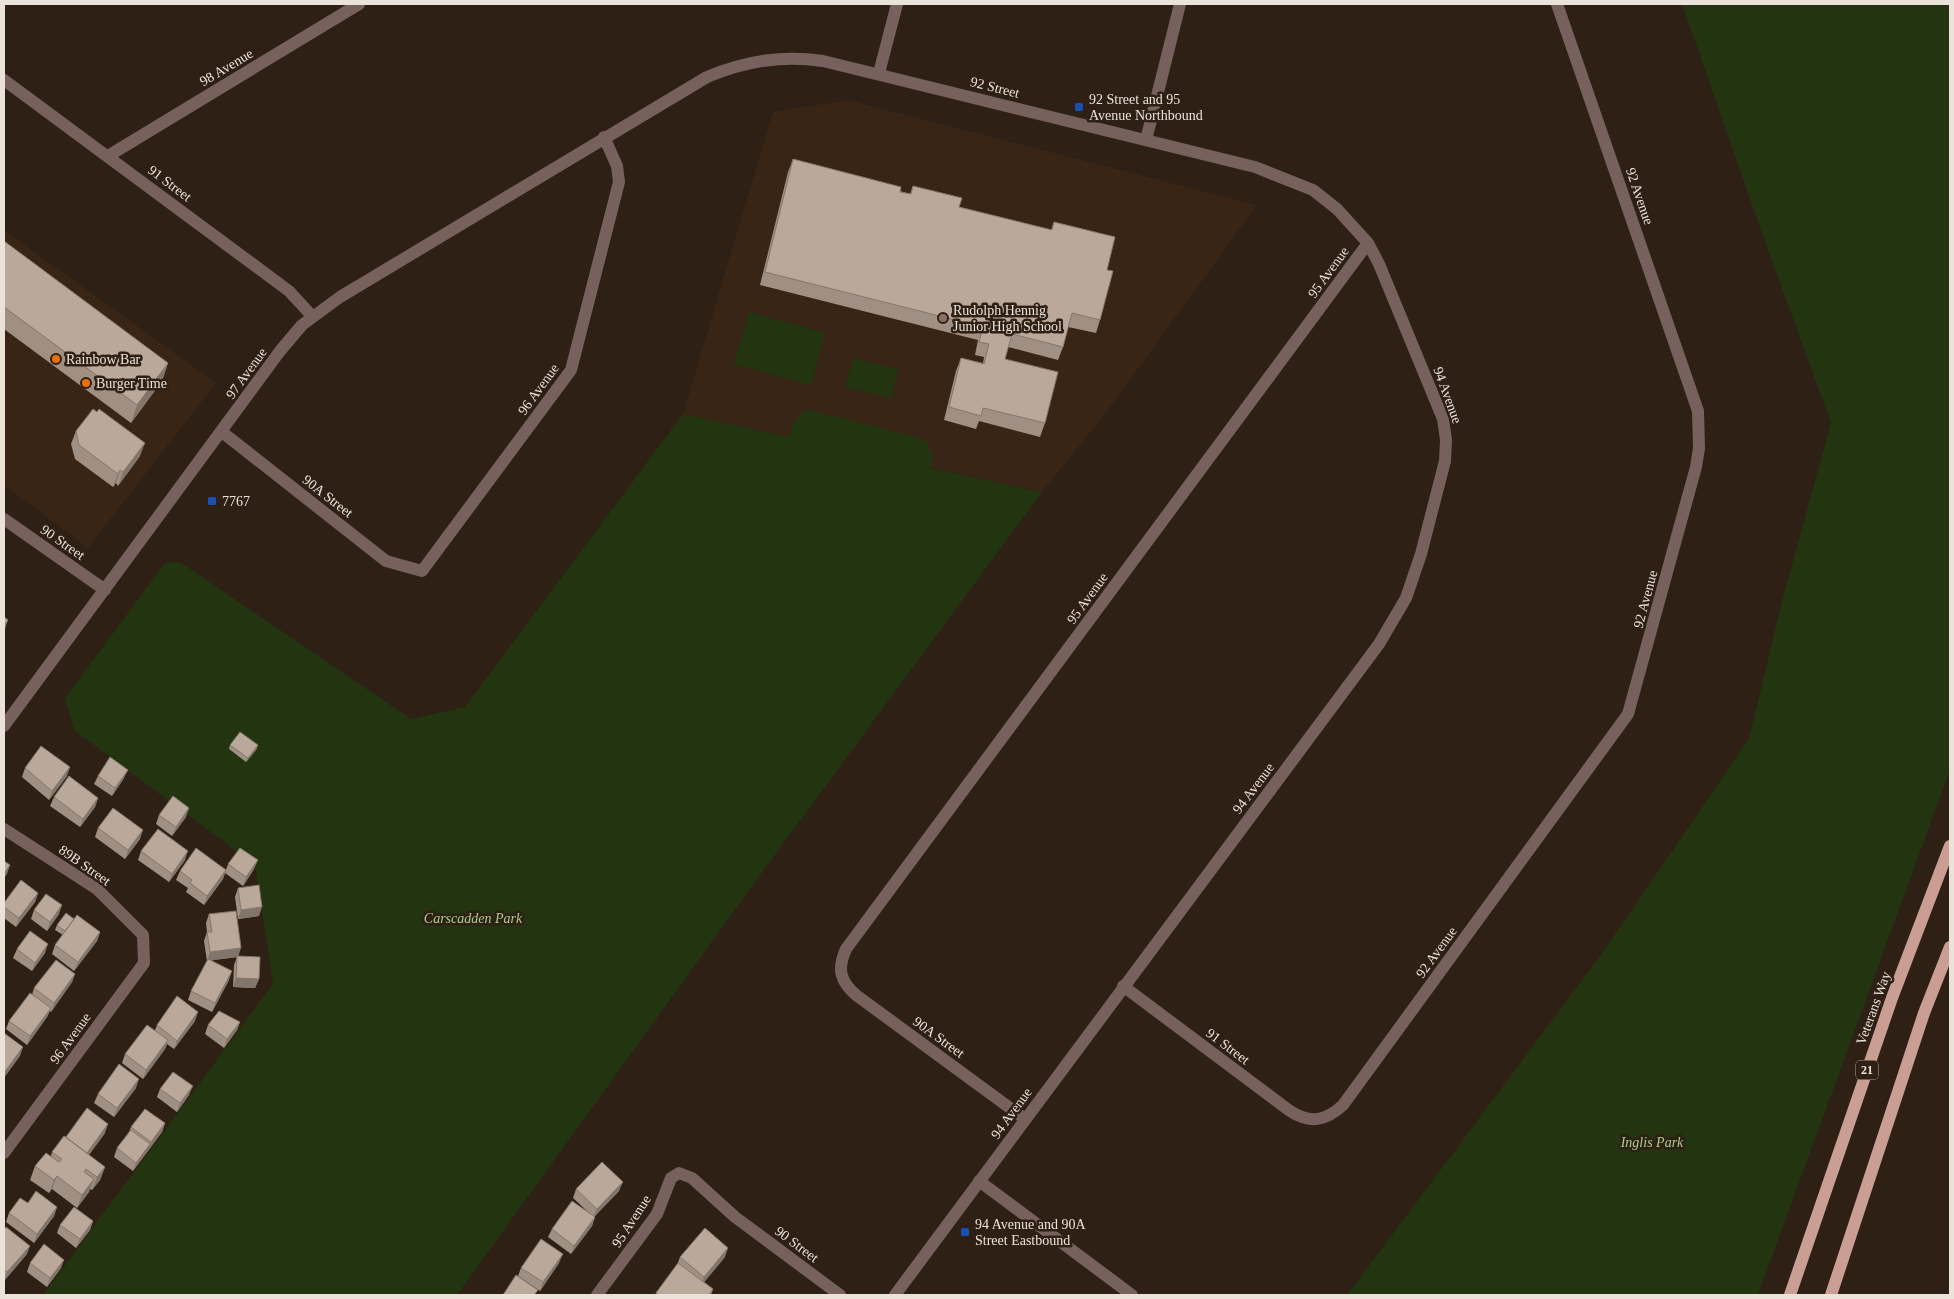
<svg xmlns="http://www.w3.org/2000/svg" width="1954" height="1299" font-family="'Times New Roman',serif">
<rect width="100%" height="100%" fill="#2e2015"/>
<path fill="#382515" d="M848,100l409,105 -149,205 -66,82 -359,-78 90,-302z
M4,230l212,153 -128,165 -84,-63z"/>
<path fill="#233411" d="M1682,4h268v766l-192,525h-411l251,-336 151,-220 32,-134 50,-182 -67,-184z
M749,312l76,21 -14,52 -77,-21z
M853,358l45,11 -7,29 -46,-11z
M806,409l119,30 8,16 -3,13 112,24 -290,394 -295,409h-414l230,-311 -18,-119 -181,-135 -9,-32 100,-135 15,-1 231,157 54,-12 218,-293 106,23 5,-16z"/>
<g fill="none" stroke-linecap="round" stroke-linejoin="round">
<path stroke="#77615c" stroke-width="12" d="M879,73l18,-69
M4,80l285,211 23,25
M1146,140l34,-136
M108,156l251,-152
M222,432l164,129 36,10 149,-201 48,-188 -2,-16 -13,-29
M4,519l101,71
M4,726l276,-375 22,-26 38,-28 367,-220c39,-16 75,-22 116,-16l432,106 58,23 24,19 31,34 11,21 64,155 3,21 -1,21 -24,93 -15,44 -27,46 -484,651
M4,829l93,60 46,46 1,28 -140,190
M1123,986l167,125c20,13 36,10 53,-6l285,-391 68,-247 3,-19 -1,-37 -141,-407
M1025,1119l-169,-124c-16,-14 -19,-26 -10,-46l522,-706
M979,1181l153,114
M597,1295l60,-81 14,-36 8,-5 13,5 43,39 105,78"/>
<path stroke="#cb9e93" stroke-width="12" d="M1790,1295l102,-297 58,-152
M1831,1295l93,-282 26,-66"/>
</g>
<path fill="#a09084" d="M793,159l117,35 3,-8 46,21 92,23 3,-8 53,48 -7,50 -4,13 -28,-6 -5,20 -5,13 -50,-13 -3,12 40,64 -5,14 -61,-16 -3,8 -32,-9 12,-49 5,-13 22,5 1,-6 -9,-2 3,-15 -218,-55 28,-113z
M4,241l164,122 -6,18 -31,42 -127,-94z
M76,431l64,25 -22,30 -2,-3 -3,4 -38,-28 -4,-15z
M230,745h28l-2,5 -10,12 -17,-13z
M25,768l42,8 -18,24 -27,-23z
M98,776l26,2 -12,18 -18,-12z
M54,797l44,1 -3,9 -15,20 -30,-21z
M159,815l27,2 -14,19 -16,-12z
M98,828l42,11 -15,20 -30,-22z
M141,851l44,9 -16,22 -31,-22z
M228,864l26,5 -11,17 -18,-13 -2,6 -19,26 -18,-13 2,-4 -12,-8 4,-9 46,-1z
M238,888l21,28 -21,3 -3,-22z
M38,893l-3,9 -19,25 -12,-9v-15z
M34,910l25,4 -12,17 -16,-12z
M209,914l29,42 21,23 -4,9 -22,-1 1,-22 3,-8 -25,3 17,20 -17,32 -24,-12 3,-9 16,-30 -3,-20 3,-9 -1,-9z
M74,919l26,13 -3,9 -23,30 -22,-17 3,-9 8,-10 -8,-5 2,-5z
M17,949l28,4 -13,18 -19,-13z
M75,974l-3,8 -21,30 -1,-1 -3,6 -20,28 -21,-16 3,-8 23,-26 2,-7z
M195,1021l-21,28 -7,-5 -2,5 -22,30 -21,-16 3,-9 30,-24 2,-5z
M240,1022l-3,8 -13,18 -19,-14 3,-9z
M136,1088l-22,29 -20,-14 4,-9z
M160,1089l29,6 -12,17 -20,-15z
M165,1123l-3,9 -29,39 -19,-14 3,-9 12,-16 2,-5z
M105,1133l-16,22 16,12 -5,13 -8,10 -2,-1 -1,3 -12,16 -25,-19 -3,4 -19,-13 5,-14 16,-10 1,-4 13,-15z
M576,1189l43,2 -25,26h1l-3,9 -21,28 -23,-17 4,-8 35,-18 -14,-13z
M57,1207l-3,9 -20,27 -28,-21 3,-9z
M93,1221l-3,9 -14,18 -19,-15 3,-8z
M4,1230l23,24 -23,27z
M680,1257h45l-21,25 9,7 -2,6h-56l1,-2 21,-28z
M30,1263l31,5 -14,19 -20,-15z
M559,1263l-19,28 -22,-15 3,-8z"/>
<path fill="#82766c" d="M168,363l-6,18 -31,42 6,-18z
M145,443l-5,13 -22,30 5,-14z
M120,470l-4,13 -3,4 5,-13z
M8,620l-3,9 -1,1v-4z
M258,745l-2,5 -10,12 2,-4z
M70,767l-3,9 -18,24 3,-9z
M128,770l-4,8 -12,18 3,-8z
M98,798l-3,9 -15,20 3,-8z
M189,808l-3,9 -14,19 4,-9z
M143,830l-3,9 -15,20 3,-9z
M188,851l-3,9 -16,22 3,-8z
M258,860l-4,9 -11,17 3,-9z
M10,865l-3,9 -3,4v-4z
M226,870l-3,9 -19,26 3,-9z
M38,893l-3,9 -19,25 3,-9z
M62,905l-3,9 -12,17 3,-9z
M262,907l-3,9 -21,3 3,-9z
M100,932l-3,9 -23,30 4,-9z
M48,944l-3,9 -13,18 3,-8z
M241,948l-3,9 -31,4 3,-9z
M232,971l-3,9 -17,32 3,-9z
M75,974l-3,8 -21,30 3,-9z
M236,978l23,1 -4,9 -22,-1z
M51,1008l-4,9 -20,28 3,-9z
M198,1012l-3,9 -21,28 3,-8z
M240,1022l-3,8 -13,18 3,-9z
M168,1040l-3,9 -22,30 3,-9z
M23,1047l-3,9 -16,22v-5z
M139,1079l-3,9 -22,29 3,-9z
M193,1086l-4,9 -12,17 3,-9z
M165,1123l-3,9 -29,39 3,-8z
M108,1124l-3,9 -21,28 3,-8z
M105,1167l-5,13 -8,10 5,-13z
M57,1176l-5,13 -3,4 5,-13z
M94,1179l-5,13 -12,16 5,-13z
M623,1182l-4,9 -26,27 4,-9z
M57,1207l-3,9 -20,27 3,-9z
M595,1217l-3,9 -21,28 3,-8z
M93,1221l-3,9 -14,18 4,-9z
M30,1246l-3,8 -23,27 3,-9z
M728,1248l-3,9 -24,29 3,-9z
M563,1254l-4,9 -19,28 3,-9z
M64,1260l-3,8 -14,19 3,-9z"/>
<path fill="#baa89a" stroke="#82766c" d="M793,159l108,28 -1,5 11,2 2,-8 49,12 -3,9 93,23 2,-8 61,15 -8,33 6,1 -13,49 -28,-7 -9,34 -51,-13 -7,25 53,13 -13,51 -62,-15 -2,8 -32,-9 12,-49 23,6 5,-20 -10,-2 4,-15 -218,-55z
M4,241l164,122 -31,42 -133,-98z
M93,409l4,3 2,-3 46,34 -22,29 -3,-2 -2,4 -39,-29 -3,-14z
M4,617l4,3 -4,6z
M240,732l18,13 -10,13 -18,-13z
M41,746l29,21 -18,24 -27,-23z
M110,757l18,13 -13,18 -17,-12z
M69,776l29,22 -15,21 -29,-22z
M173,796l16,12 -13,19 -17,-12z
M113,808l30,22 -15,20 -30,-22z
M158,829l30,22 -16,23 -31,-23z
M196,848l30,22 -19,26 -17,-13 2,-3 -12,-9z
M240,848l18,12 -12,17 -18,-13z
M4,861l6,4 -6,9z
M21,880l17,13 -19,25 -15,-11v-4z
M259,885l3,22 -21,3 -3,-22z
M46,894l16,11 -12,17 -16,-12z
M236,911l5,37 -31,4 -3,-20h5l-3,-18z
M66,913l8,6 -9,12 -8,-6z
M77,915l23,17 -22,30 -23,-17z
M30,931l18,13 -13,19 -18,-14z
M237,956l23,1 -1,22 -23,-1z
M208,959l24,12 -17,32 -24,-12z
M56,960l19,14 -21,29 -20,-15z
M30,993l21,15 -21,28 -21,-15z
M177,996l21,16 -21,29 -20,-16z
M219,1011l21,11 -13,17 -19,-14z
M147,1025l21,15 -22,30 -21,-16z
M4,1033l19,14 -19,26z
M119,1064l20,15 -22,29 -19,-14z
M173,1072l20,14 -13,17 -20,-14z
M87,1108l21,16 -21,29 -21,-16z
M145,1109l20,14 -14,19 -20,-15z
M131,1130l19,14 -14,19 -19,-15z
M64,1136l41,31 -8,10 -11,-8 -2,3 10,7 -12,16 -25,-19 -3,4 -19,-14 11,-13 13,9 3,-3 -10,-7z
M602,1162l21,20 -26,27 -21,-20z
M36,1191l21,16 -20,27 -28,-21 11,-15 8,5z
M572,1201l23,16 -21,29 -22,-17z
M74,1207l19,14 -13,18 -20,-14z
M6,1227l24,19 -23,26 -3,-2v-40z
M705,1228l23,20 -24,29 -24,-20z
M541,1239l22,15 -20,28 -22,-14z
M44,1244l20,16 -14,18 -20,-15z
M678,1263l35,26 -4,6h-50l-3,-2z
M516,1275l22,15 -4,5h-31z"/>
<g fill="#1a4fb4" stroke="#2e2015" stroke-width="2">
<rect x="1074" y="102" width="10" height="10" rx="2.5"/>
<rect x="207" y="496" width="10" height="10" rx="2.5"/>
<rect x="960" y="1227" width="10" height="10" rx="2.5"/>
</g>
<circle fill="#8d6e63" stroke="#2e2015" stroke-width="2" cx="943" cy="318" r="5"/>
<g fill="#e8710a" stroke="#2e2015" stroke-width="2">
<circle cx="56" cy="359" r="5"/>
<circle cx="86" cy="383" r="5"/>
</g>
<g text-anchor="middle" stroke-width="5" stroke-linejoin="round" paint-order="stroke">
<rect fill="#2e2015" stroke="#b2a89f" stroke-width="1" x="1856" y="1060.5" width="22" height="19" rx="4"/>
<g font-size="12" font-weight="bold" fill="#ebe2da">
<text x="1867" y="1074">21</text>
</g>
<g font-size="14" fill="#ebe2da" stroke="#2e2015">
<text transform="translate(226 67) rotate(-31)" y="5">98 Avenue</text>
<text transform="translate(995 87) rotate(14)" y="5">92 Street</text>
<text transform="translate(170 183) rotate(37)" y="5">91 Street</text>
<text transform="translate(1640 196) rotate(71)" y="5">92 Avenue</text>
<text transform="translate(1328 272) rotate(-54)" y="5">95 Avenue</text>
<text transform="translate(246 373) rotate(-54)" y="5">97 Avenue</text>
<text transform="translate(538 389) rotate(-54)" y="5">96 Avenue</text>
<text transform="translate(1448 395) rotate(70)" y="5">94 Avenue</text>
<text transform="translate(328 496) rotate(38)" y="5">90A Street</text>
<text transform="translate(63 542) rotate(35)" y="5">90 Street</text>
<text transform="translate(1087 598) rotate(-54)" y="5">95 Avenue</text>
<text transform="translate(1645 599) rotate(-75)" y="5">92 Avenue</text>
<text transform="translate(1253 788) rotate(-53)" y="5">94 Avenue</text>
<text transform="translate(85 865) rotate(35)" y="5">89B Street</text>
<text transform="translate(1436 952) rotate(-54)" y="5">92 Avenue</text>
<text transform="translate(1873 1008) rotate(-70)" y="5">Veterans Way</text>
<text transform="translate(939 1037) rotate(36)" y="5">90A Street</text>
<text transform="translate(70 1038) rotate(-54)" y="5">96 Avenue</text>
<text transform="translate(1228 1046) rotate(37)" y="5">91 Street</text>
<text transform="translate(1011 1113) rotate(-54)" y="5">94 Avenue</text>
<text transform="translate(631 1221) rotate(-57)" y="5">95 Avenue</text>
<text transform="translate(797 1244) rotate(37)" y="5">90 Street</text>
</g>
<g font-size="14" fill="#ebe2da" stroke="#2e2015" text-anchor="start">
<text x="1089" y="104">92 Street and 95<tspan x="1089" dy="16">Avenue Northbound</tspan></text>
<text x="953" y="315">Rudolph Hennig<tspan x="953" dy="16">Junior High School</tspan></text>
<text x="66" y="364">Rainbow Bar</text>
<text x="96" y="388">Burger Time</text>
<text x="222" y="506">7767</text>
<text x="975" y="1229">94 Avenue and 90A<tspan x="975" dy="16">Street Eastbound</tspan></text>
</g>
<g font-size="14" font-style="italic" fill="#abcd8c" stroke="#2e2015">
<text x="473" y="923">Carscadden Park</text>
<text x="1652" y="1147">Inglis Park</text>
</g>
</g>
<rect width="1954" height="1299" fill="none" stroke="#ebe2da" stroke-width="10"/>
</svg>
